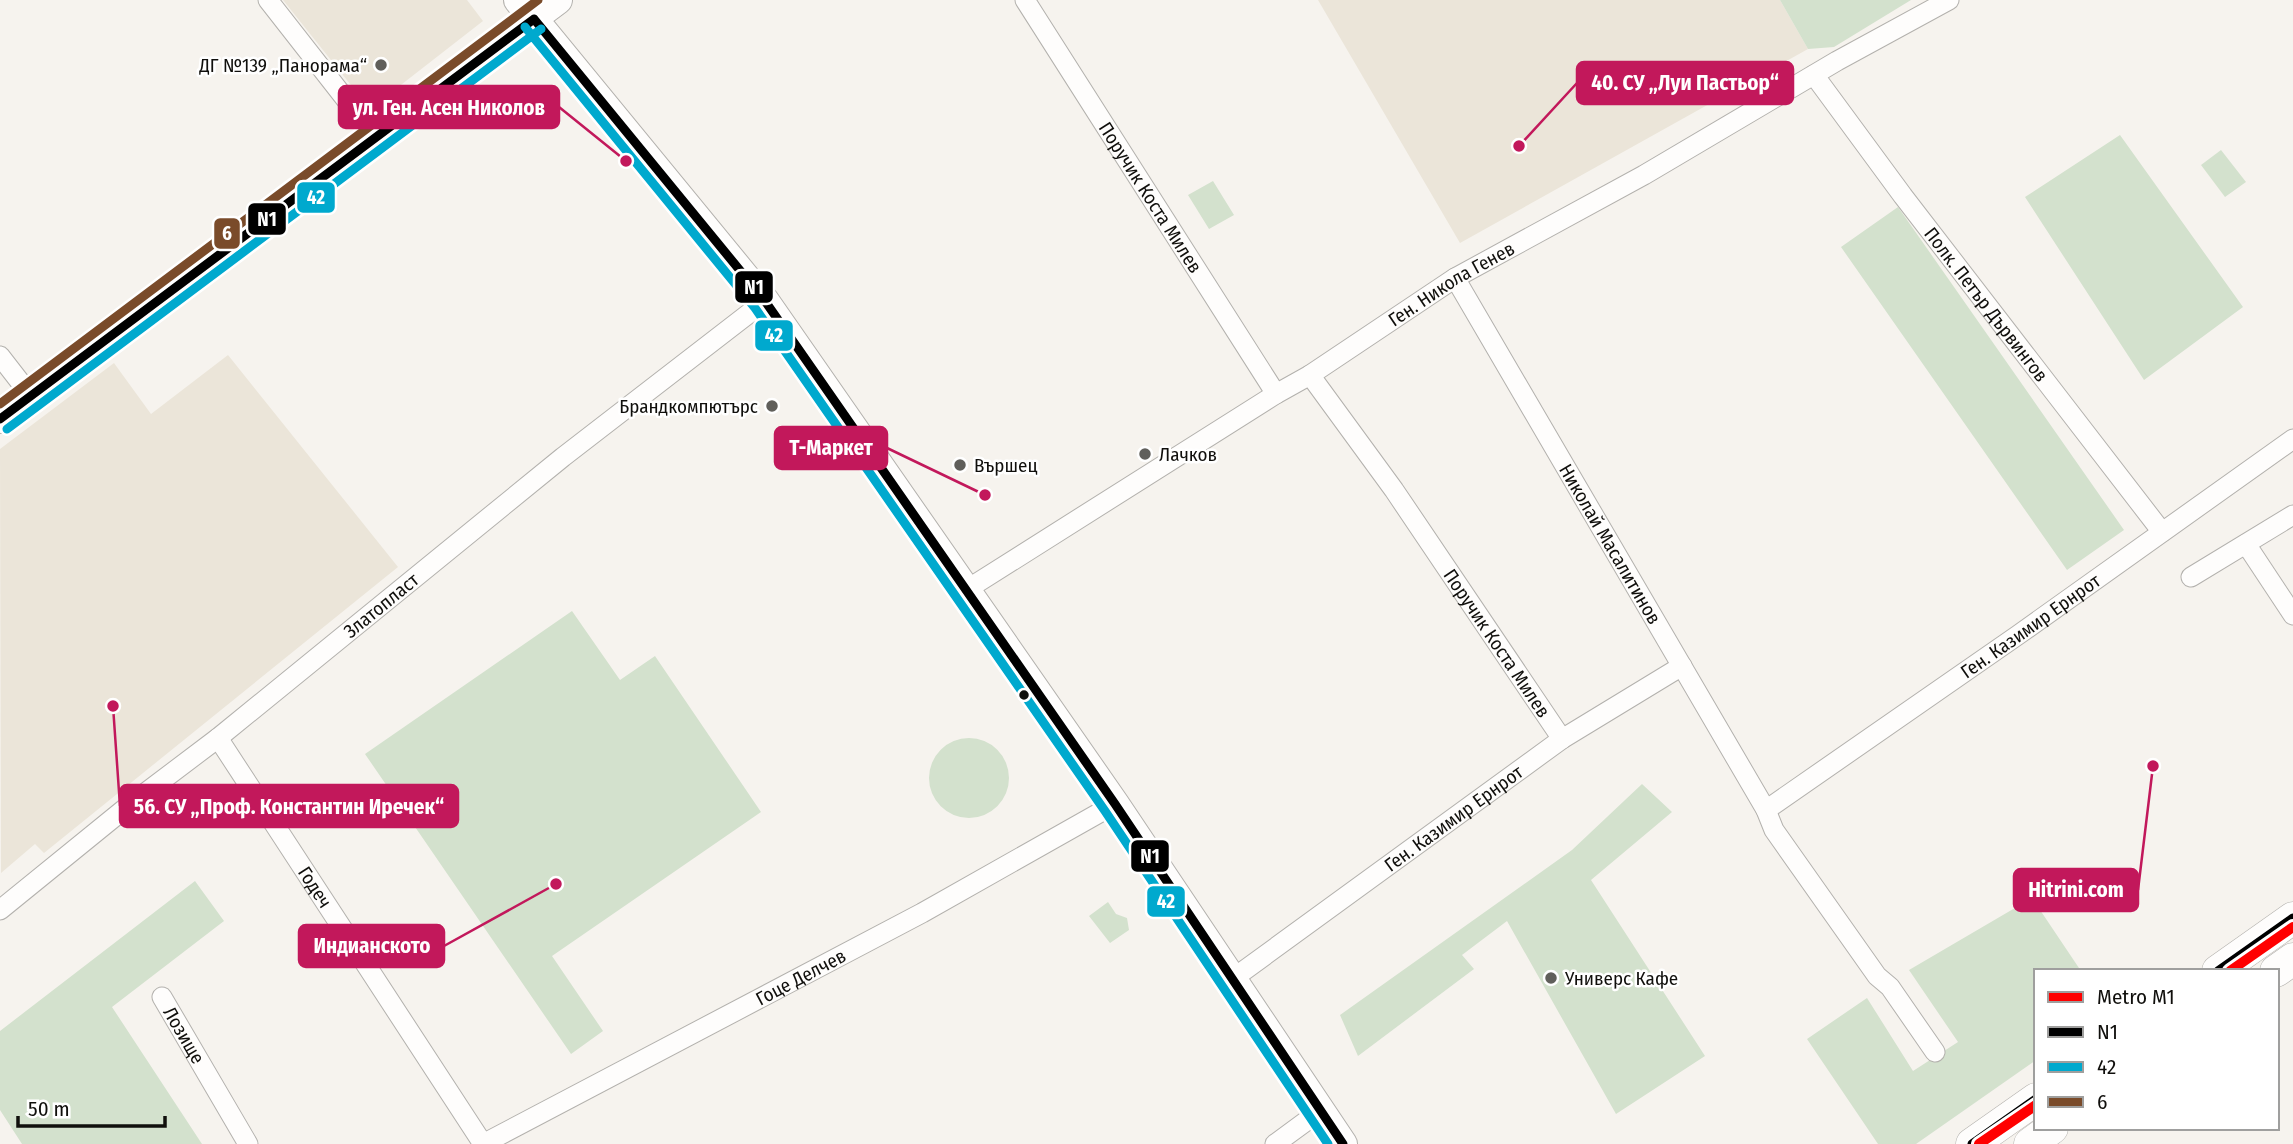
<svg xmlns="http://www.w3.org/2000/svg" width="2293" height="1144" font-family="'Fira Sans Condensed',sans-serif">
<rect width="100%" height="100%" fill="#f6f3ee"/>
<path fill="#ebe5d9" d="M283,0h184l16,21 -113,88z
M1318,0h462l28,49 -348,194z
M228,355l170,212 -354,286 -9,-9 -34,29 -1,-424 114,-86 37,51z"/>
<path fill="#d3e1cd" d="M1780,0h131l-77,47 -26,2z
M2120,135l123,172 -99,73 -119,-183z
M2221,150l25,32 -21,15 -24,-32z
M1213,181l21,34 -25,14 -21,-34z
M1898,207l226,323 -57,40 -226,-323z
M572,611l48,69 35,-24 106,156 -209,144 51,75 -32,23 -206,-300z
M929 778a40 40 0 1 1 80 0a40 40 0 1 1-80 0Z
M1642,784l30,28 -81,68 114,176 -89,58 -109,-193 -45,34 12,14 -116,87 -18,-41 232,-165z
M195,881l29,40 -112,86 90,137h-180l-22,-34v-79z
M2032,898l49,73h-45v89l-120,84h-38l-71,-105 60,-41 46,73 45,-29 -49,-72z
M1108,902l8,12 11,4 2,12 -19,13 -21,-27z"/>
<g fill="none" stroke-linecap="round" stroke-linejoin="round">
<g stroke="#b3b1ad" stroke-width="21">
<g id="street">
<path d="M268,0l108,138"/>
<path id="s1" d="M1025,0l251,394"/>
<path id="s2" d="M1814,75l89,121 259,336"/>
<path id="s3" d="M1455,278l311,532 8,20 103,146 13,11 45,65"/>
<path d="M0,356l31,40"/>
<path id="s4" d="M1310,375l84,115 168,249"/>
<path d="M2246,544l47,71"/>
<path d="M2191,577l102,-62"/>
<path id="s5" d="M966,590l310,-196 34,-19 145,-97 189,-103 193,-114 112,-61"/>
<path id="s6" d="M218,738l265,406"/>
<path id="s7" d="M1766,810l252,-175 275,-196"/>
<path id="s8" d="M0,910l128,-104 90,-68 345,-281 202,-156"/>
<path id="s9" d="M1231,980l331,-241 120,-73"/>
<path id="s10" d="M162,997l86,147"/>
<path id="s11" d="M483,1144l439,-231 193,-109"/>
<path d="M1275,1144l45,-33"/>
</g>
</g>
<g stroke="#b3b1ad" stroke-width="30">
<path id="secondary" d="M518,0l247,301 350,503 228,340
M0,419l558,-419"/>
</g>
<g stroke="#b3b1ad" stroke-width="33">
<path id="primary" d="M2218,971l75,-53
M2276,971l17,-12
M1972,1144l64,-45
M2030,1144l22,-16"/>
</g>
<use href="#street" stroke="#fefdfc" stroke-width="19"/>
<use href="#secondary" stroke="#fefdfc" stroke-width="28"/>
<use href="#primary" stroke="#fefdfc" stroke-width="32"/>
<g stroke="#fff" stroke-width="14">
<path id="bus-1" d="M534,19l231,282 350,503 228,340
M0,419l534,-400
M2218,971l75,-53
M1972,1144l64,-45"/>
</g>
<g stroke="#fff" stroke-width="14">
<path id="bus-2" d="M525,27l230,281 350,503 223,333
M7,429l534,-400"/>
</g>
<g stroke="#fff" stroke-width="14">
<path id="bus-3" d="M0,404l538,-404"/>
</g>
<use href="#bus-1" stroke="#000" stroke-width="9"/>
<use href="#bus-2" stroke="#00a9ce" stroke-width="9"/>
<use href="#bus-3" stroke="#7a4b2a" stroke-width="9"/>
<g stroke="#fff" stroke-width="16">
<path id="metro-1" d="M2230,971l63,-44
M1979,1144l57,-39"/>
</g>
<use href="#metro-1" stroke="#f00" stroke-width="10"/>
</g>
<g fill="#605f5b" stroke="#fff" stroke-width="2.5">
<circle cx="381" cy="65" r="7"/>
<circle cx="772" cy="406" r="7"/>
<circle cx="1145" cy="454" r="7"/>
<circle cx="960" cy="465" r="7"/>
<circle cx="1551" cy="978" r="7"/>
</g>
<circle fill="#100f0c" stroke="#fff" stroke-width="2.5" cx="1024" cy="695" r="6"/>
<g text-anchor="middle" stroke-width="5" stroke-linejoin="round" paint-order="stroke">
<g font-size="19" fill="#100f0c" stroke="#fff" text-anchor="start">
<text x="367" y="72" text-anchor="end">ДГ №139 „Панорама“</text>
<text x="758" y="413" text-anchor="end">Брандкомпютърс</text>
<text x="1159" y="461">Лачков</text>
<text x="974" y="472">Вършец</text>
<text x="1565" y="985">Универс Кафе</text>
</g>
<g font-size="19" fill="#100f0c" stroke="#fff">
<text dy="7" stroke="none"><textPath href="#s1" startOffset="234">Поручик Коста Милев</textPath></text>
<text dy="7" stroke="none"><textPath href="#s5" startOffset="574">Ген. Никола Генев</textPath></text>
<text dy="7" stroke="none"><textPath href="#s2" startOffset="287">Полк. Петър Дървингов</textPath></text>
<text dy="7" stroke="none"><textPath href="#s3" startOffset="308">Николай Масалитинов</textPath></text>
<text dy="7" stroke="none"><textPath href="#s8" startOffset="488">Златопласт</textPath></text>
<text dy="7" stroke="none"><textPath href="#s7" startOffset="322">Ген. Казимир Ернрот</textPath></text>
<text dy="7" stroke="none"><textPath href="#s4" startOffset="327">Поручик Коста Милев</textPath></text>
<text dy="7" stroke="none"><textPath href="#s9" startOffset="275">Ген. Казимир Ернрот</textPath></text>
<text dy="7" stroke="none"><textPath href="#s6" startOffset="178">Годеч</textPath></text>
<text dy="7" stroke="none"><textPath href="#s11" startOffset="359">Гоце Делчев</textPath></text>
<text dy="7" stroke="none"><textPath href="#s10" startOffset="44">Лозище</textPath></text>
</g>
</g>
<path fill="none" stroke="#c2185b" stroke-width="2.5" d="M1519 146L1577 83M626 161L559 107M985 495L887 448M113 706L120 806M2153 766L2138 890M556 884L444 946"/>
<g fill="#c2185b" stroke="#fff" stroke-width="2.5">
<circle cx="1519" cy="146" r="7"/>
<circle cx="626" cy="161" r="7"/>
<circle cx="985" cy="495" r="7"/>
<circle cx="113" cy="706" r="7"/>
<circle cx="2153" cy="766" r="7"/>
<circle cx="556" cy="884" r="7"/>
</g>
<g fill="#c2185b" stroke="#c2185b" stroke-width="2.5">
<rect x="1577" y="62" width="216" height="42" rx="7"/>
<rect x="339" y="86" width="220" height="42" rx="7"/>
<rect x="775" y="427" width="112" height="42" rx="7"/>
<rect x="120" y="785" width="338" height="42" rx="7"/>
<rect x="2014" y="869" width="124" height="42" rx="7"/>
<rect x="299" y="925" width="145" height="42" rx="7"/>
</g>
<g font-size="21" text-anchor="middle" font-weight="bold" fill="#fff">
<text x="1685" y="90">40. СУ „Луи Пастьор“</text>
<text x="449" y="115">ул. Ген. Асен Николов</text>
<text x="831" y="455">Т-Маркет</text>
<text x="289" y="814">56. СУ „Проф. Константин Иречек“</text>
<text x="2076" y="897">Hitrini.com</text>
<text x="372" y="953">Индианското</text>
</g>
<g stroke="#fff" stroke-width="2.5">
<rect x="296" y="181" width="40" height="33" rx="7" fill="#00a9ce"/>
<rect x="247" y="202" width="40" height="34" rx="7" fill="#000"/>
<rect x="213" y="217" width="28" height="33" rx="7" fill="#7a4b2a"/>
<rect x="734" y="270" width="40" height="34" rx="7" fill="#000"/>
<rect x="754" y="319" width="40" height="33" rx="7" fill="#00a9ce"/>
<rect x="1130" y="839" width="40" height="34" rx="7" fill="#000"/>
<rect x="1146" y="885" width="40" height="33" rx="7" fill="#00a9ce"/>
</g>
<g font-size="19" text-anchor="middle" font-weight="bold" fill="#fff">
<text x="316" y="204">42</text>
<text x="267" y="226">N1</text>
<text x="227" y="240">6</text>
<text x="754" y="294">N1</text>
<text x="774" y="342">42</text>
<text x="1150" y="863">N1</text>
<text x="1166" y="908">42</text>
</g>
<rect x="2034" y="969" width="245" height="161" fill="#ffffff" stroke="#9f9f9e" stroke-width="2"/>
<rect x="2048" y="992" width="35" height="10" fill="#ff0000" stroke="#9f9f9e" stroke-width="2"/>
<text x="2097" y="1004" font-size="21" fill="#100f0c">Metro M1</text>
<rect x="2048" y="1027" width="35" height="10" fill="#000000" stroke="#9f9f9e" stroke-width="2"/>
<text x="2097" y="1039" font-size="21" fill="#100f0c">N1</text>
<rect x="2048" y="1062" width="35" height="10" fill="#00a9ce" stroke="#9f9f9e" stroke-width="2"/>
<text x="2097" y="1074" font-size="21" fill="#100f0c">42</text>
<rect x="2048" y="1097" width="35" height="10" fill="#7a4b2a" stroke="#9f9f9e" stroke-width="2"/>
<text x="2097" y="1109" font-size="21" fill="#100f0c">6</text>
<path d="M18 1116v10h147v-10" fill="none" stroke="#100f0c" stroke-width="3.5"/>
<text x="28" y="1116" font-size="21" fill="#100f0c" stroke="#ffffff" stroke-width="5" paint-order="stroke">50 m</text>
</svg>
